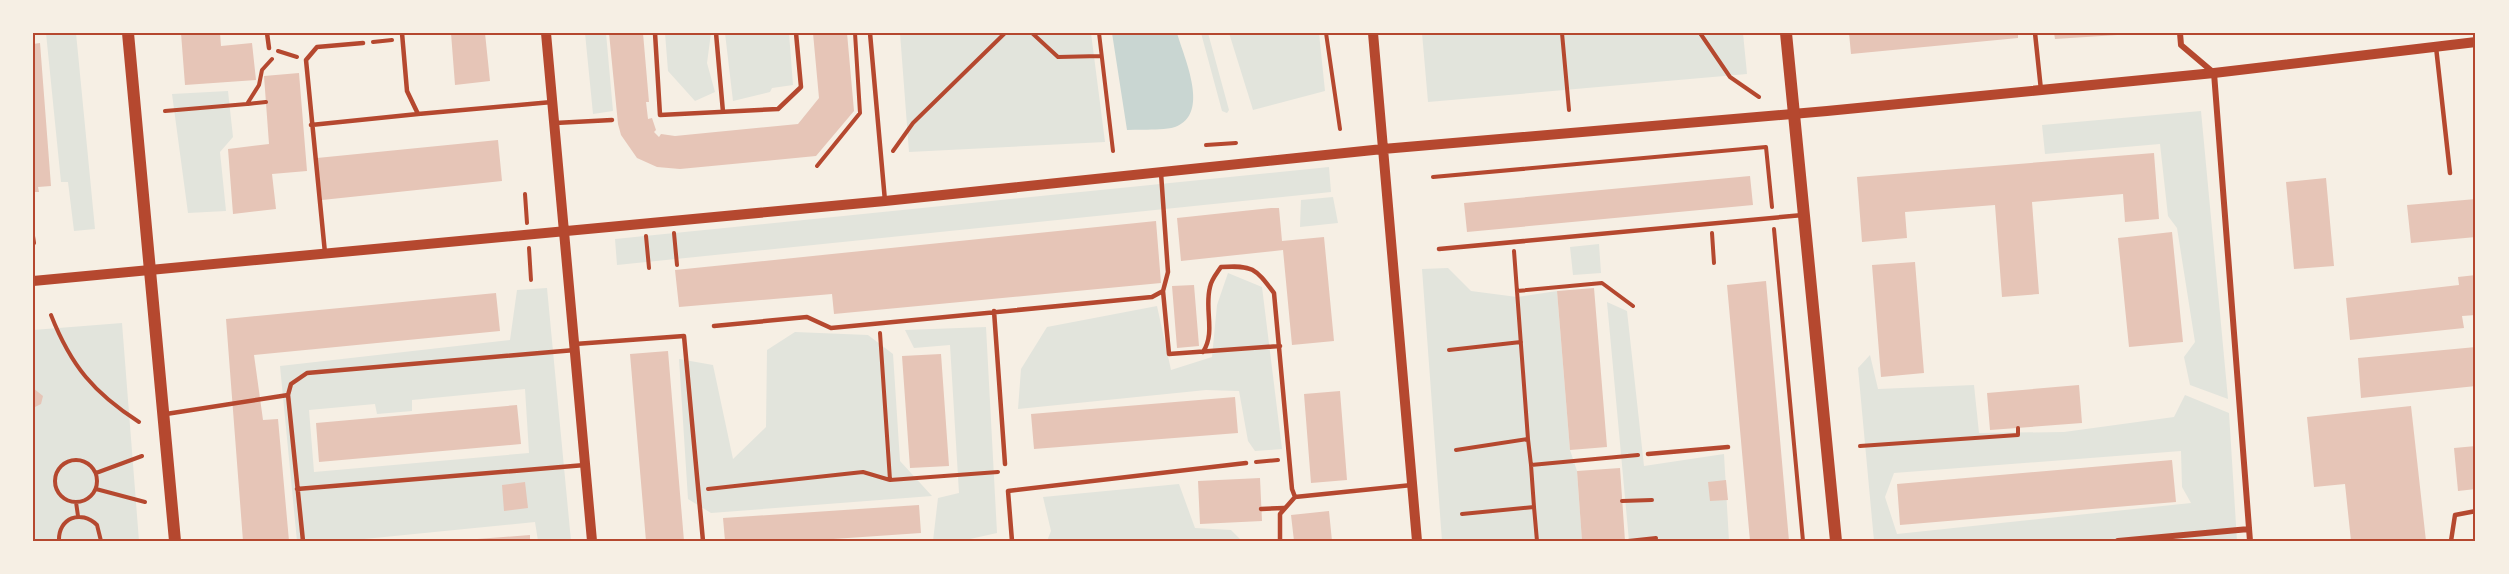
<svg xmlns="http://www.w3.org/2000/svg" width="2509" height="574" font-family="'Fira Sans',sans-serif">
<rect width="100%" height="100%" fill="#f6efe4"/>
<path fill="#e2e4dc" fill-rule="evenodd" d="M46,33h30l19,196 -21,2 -6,-49h-7z
M585,33h21l7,78 -20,3z
M665,33h46l-4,30 8,29 -20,9 -27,-30z
M725,33h64l4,52 -21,3 -2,4 -37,9z
M900,33h191l14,109 -196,10z
M1201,33h7l21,77 -2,3 -5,-2z
M1229,33h90l6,58 -72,19z
M1422,33h321l4,41 -319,28z
M228,91l5,46 -13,15 6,59 -38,2 -16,-119z
M2201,111l27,288 -38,-14 -6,-28 11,-15 -18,-114 -9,-12 -8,-72 -115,10 -3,-29z
M1329,167l2,25 -714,73 -2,-26z
M1333,197l5,26 -38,4 1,-27z
M1599,244l2,29 -28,2 -3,-28z
M1448,268l23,23 46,6 40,-6 13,159 7,21 5,70h-140l-20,-272z
M1228,273l34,14 20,162 -27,2 -7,-10 -9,-50 -33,-1 -188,19 3,-40 26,-42 110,-21 14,64 41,-13 5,-52z
M547,288l24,253h-33l-3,-19 -191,19h-47l-17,-175 230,-26 7,-50zM525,389l4,64 -215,19 -5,-62 66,-6 2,10 35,-3v-11z
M1607,302l20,9 17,155 80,-12 5,87h-100z
M122,323l17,218h-106v-211z
M986,327l11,206 -36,8h-28l5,-43 21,-5 -9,-148 -36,3 -9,-18z
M795,332l73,3 25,19 7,107 32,35 -221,17 -23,-14 -9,-140 34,6 20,94 33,-32 1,-77z
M1870,355l8,34 96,-4 5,48 85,-1 110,-15 11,-22 44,18 8,128h-363l-16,-173zM2181,451l1,36 9,16 -294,31 -12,-37 9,-24z
M1179,484l16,44 36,2 11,11h-195l4,-10 -8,-34z"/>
<path fill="#c9d6d2" d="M1112,33h65c7,25 34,81 -2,94 -14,4 -33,2 -48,3z"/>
<path fill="#e6c5b7" d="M181,33h39l1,13 31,-3 4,37 -71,5z
M451,33h34l5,48 -35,4z
M609,33h34l6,69h-3l2,17 4,-1 4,12 -2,2 5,5 2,-3 14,2 123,-12 21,-26 -6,-65h34l7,78 -38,45 -136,13 -23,-2 -20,-9 -16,-23 -3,-11z
M1849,33h169v5l-167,16z
M2054,33h63v2l-62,4z
M40,43l11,143 -13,1 1,5h-6v-148z
M299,73l8,98 -35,3 4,35 -43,5 -5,-65 41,-5 -5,-68z
M498,140l4,41 -180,19 -5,-42z
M2154,153l5,66 -34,3 -2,-28 -91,8 7,92 -37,3 -7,-92 -90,7 2,26 -45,4 -5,-65z
M1750,176l3,29 -286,27 -3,-29z
M2326,178l8,88 -40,3 -8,-87z
M2476,199v38l-65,6 -4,-38z
M1271,208h8l3,33 42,-4 10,104 -42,4 -9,-95 -102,11 -4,-43z
M1156,221l5,62 -327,31 -2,-20 -153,13 -4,-37z
M2172,232l11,110 -54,5 -11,-109z
M1915,262l9,111 -43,4 -9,-112z
M2476,275v40l-14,1 2,12 -114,12 -4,-42 113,-13 -1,-8z
M1766,281l23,260h-39l-23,-256z
M1194,285l5,61 -22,2 -5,-62z
M1594,288l13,159 -37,3 -13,-159z
M496,293l4,38 -246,24 9,65 15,-1 11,122h-46l-17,-222z
M2476,347v39l-115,12 -3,-40z
M668,351l16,190h-38l-16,-187z
M941,354l8,112 -39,2 -8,-112z
M2079,385l3,38 -92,7 -3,-37z
M33,388l10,8 -2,8 -8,4z
M1340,391l7,89 -36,3 -7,-89z
M1235,397l3,36 -204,16 -3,-35z
M517,405l4,39 -202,18 -3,-39z
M2411,406l15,135h-75l-6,-57 -31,3 -7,-70z
M2476,446v43l-18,2 -4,-43z
M2172,460l4,42 -276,23 -3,-41z
M1620,468l5,73h-43l-5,-70z
M1260,478l2,43 -62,3 -2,-43z
M1726,480l2,20 -18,1 -2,-19z
M525,482l3,26 -24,3 -2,-26z
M919,505l2,28 -117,8h-79l-2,-23z
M1329,511l3,30h-38l-3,-26z
M530,535v6h-53v-2z"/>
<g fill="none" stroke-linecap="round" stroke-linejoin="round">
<path stroke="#b5482f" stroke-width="4" d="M1032,33l26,24 42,-1
M1099,33l14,118
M1326,33l14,96
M1562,33l7,77
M1700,33l30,44 29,20
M373,42l19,-2
M278,51l19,6
M248,104l18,-2
M165,111l82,-7 12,-19 3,-15 10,-11
M1206,145l30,-2
M893,151l20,-28 92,-90
M817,166l43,-53 -5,-80
M1433,177l333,-30 6,60
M525,194l2,29
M1774,229l29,312
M674,233l3,32
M1712,233l2,30
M33,236l1,7
M646,236l3,32
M529,248l2,32
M1514,251l14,188
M1517,291l85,-8 31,23
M51,315c20,51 43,78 88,107
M880,333l10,147
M1449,350l72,-8
M1860,446l158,-11v-7
M1456,450l72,-11 3,26 107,-10
M55 481a21 21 0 1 1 42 0a21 21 0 1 1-42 0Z
M1256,462l22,-2
M96,473l46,-17
M96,489l49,13
M708,489l155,-17 27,8 108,-8
M1622,501l30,-1
M76,502l2,14
M1534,507l3,34
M1462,514l72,-7 -3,-42
M59,541c-1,-23 22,-32 38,-16l4,16
M1628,541l28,-3"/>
<path stroke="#b5482f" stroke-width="4.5" d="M267,33l2,15
M402,33l5,58 11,23 134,-12
M655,33l5,82 118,-6 23,-22 -5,-54
M716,33l7,79
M870,33l15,168
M2035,33l6,57
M2436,47l14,126
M555,123l57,-3
M311,125l107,-11
M1439,249l364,-34
M325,253l-19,-193 11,-13 46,-4
M1163,291l6,63 111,-8
M994,311l11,153
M714,326l93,-9 24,11 321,-31 11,-6 5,-19 -7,-99
M575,344l109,-8 19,205
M1203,352c13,-20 1,-42 7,-65 1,-7 7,-14 11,-20 32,-2 34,1 53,26l18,196 3,8 117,-12
M288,395l15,146
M166,414l122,-19 3,-11 16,-11 268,-23
M1648,454l80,-7
M297,489l288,-24
M1261,509l23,-1
M1012,541l-4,-50 238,-28
M1280,541v-27l15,-17
M2451,541l4,-26 21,-4"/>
<path stroke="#b5482f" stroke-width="6" d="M2180,33l1,12 33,28 36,468
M2118,541l131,-12"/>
<path stroke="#b5482f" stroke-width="10" d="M546,33l46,508
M1373,33l44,508
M33,281l852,-80 498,-52 444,-38 387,-38 262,-31"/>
<path stroke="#b5482f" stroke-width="12" d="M128,33l47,508
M1786,33l50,508"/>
</g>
<rect width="2509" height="574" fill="none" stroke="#f6efe4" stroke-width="69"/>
<rect x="34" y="34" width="2440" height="506" fill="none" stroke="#b5482f" stroke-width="2"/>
</svg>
